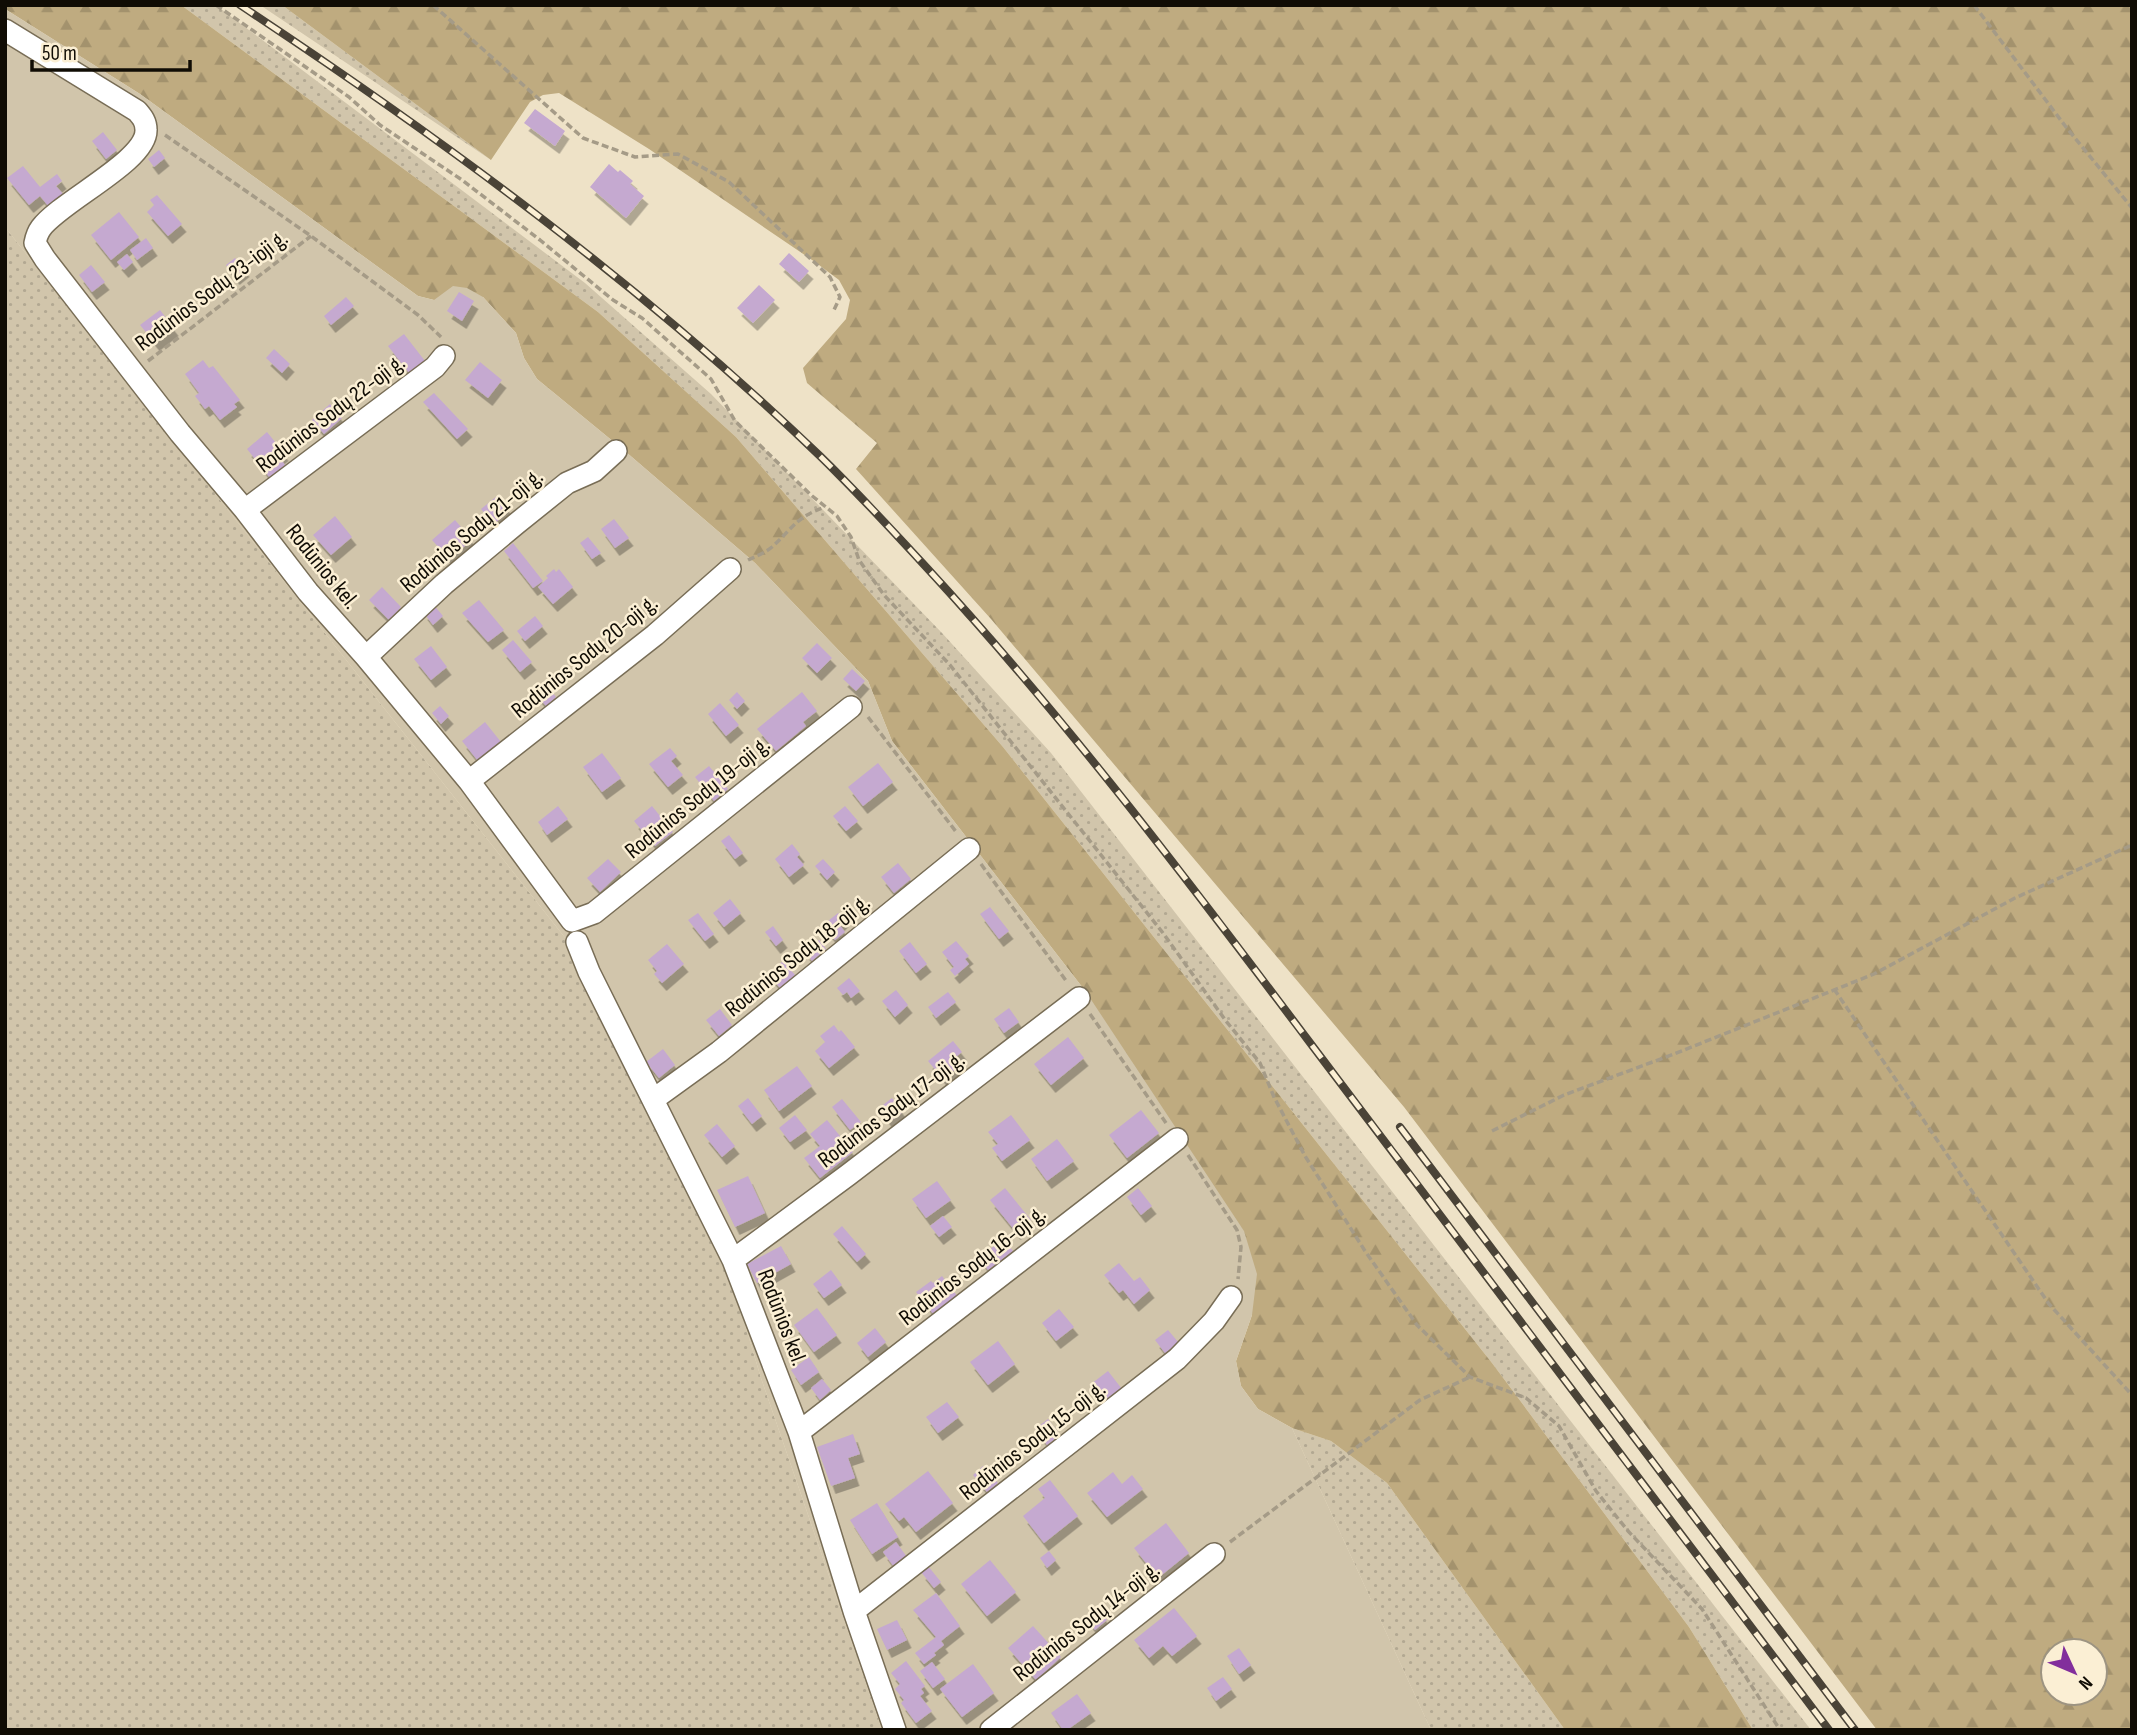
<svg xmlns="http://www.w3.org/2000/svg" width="2137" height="1735" font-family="'Sofia Sans Condensed',sans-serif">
<defs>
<pattern id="grass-dots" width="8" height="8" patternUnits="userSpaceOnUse" patternTransform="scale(1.75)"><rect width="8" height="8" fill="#d1c5ab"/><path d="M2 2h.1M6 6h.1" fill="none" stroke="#b2a892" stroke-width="1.8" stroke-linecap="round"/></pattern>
<pattern id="forest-firs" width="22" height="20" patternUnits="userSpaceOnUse" patternTransform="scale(1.75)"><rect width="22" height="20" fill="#bfab80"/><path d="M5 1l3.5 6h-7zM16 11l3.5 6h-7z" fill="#a3926d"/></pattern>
<filter id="shadow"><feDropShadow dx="4.5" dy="8" stdDeviation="0" flood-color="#0004"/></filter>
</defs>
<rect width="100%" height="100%" fill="#eee2c7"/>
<path fill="url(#grass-dots)" d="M181,5l36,1 368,277 126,111 231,239 109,120 760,977h-58l-64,-103 -197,-264 -489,-616 -267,-310 -138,-125z
M260,5h22l209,155z
M5,227l561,712 160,322 35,117 121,352h-877z
M1292,1428l39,13 56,42 178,247h-134z"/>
<path fill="url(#forest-firs)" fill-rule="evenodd" d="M5,5h176l417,307 138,125 267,310 489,616 197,264 64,103h-188l-178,-247 -56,-42 -39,-13 -34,-19 -17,-23 -5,-25 16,-46 -166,-323 -194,-251 -24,-60 -113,-118 -129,-111 -89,-73 -13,-21 -8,-25 -33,-36 -49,3 -16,-4 -278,-202 -135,-85z
M282,5h1850v1725h-255l-473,-623 -413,-488 -135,-150 21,-26 -70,-60 -4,-15 43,-49 4,-19 -11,-20 -24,-18 -166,-113 -90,-56 -16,2 -13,7 -39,58zM2053,1651h42v42h-42z"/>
<path fill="#d1c5ab" d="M5,9l135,85 278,202 16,4 19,-14 14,2 16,9 33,36 8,25 13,21 89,73 129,111 113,118 24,60 194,251 158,239 13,43 -5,41 -16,46 5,25 17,23 34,19 139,302h-549l-121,-352 -35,-117 -160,-322 -561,-712z"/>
<path fill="#c5a9d0" filter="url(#shadow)" d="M535,109l30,22 -10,15 -31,-23z
M103,132l14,18 -11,9 -14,-18z
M159,150l6,8 -11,9 -6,-8z
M609,164l9,8 2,-2 13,11 -3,3 14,12 -18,22 -36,-31z
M23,166l17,21 17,-13 5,7 -6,5 8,9 -15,12 -9,-11 -11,9 -22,-27z
M157,195l25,29 -14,12 -21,-24 7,-7 -4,-5z
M119,212l20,25 -28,23 -20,-25z
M146,238l7,10 -16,12 -7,-10z
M789,253l20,18 -10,11 -20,-18z
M127,254l6,8 -9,8 -7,-8z
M235,258l10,11 -10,8 -9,-12z
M91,265l14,17 -13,10 -13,-17z
M759,285l16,15 -22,23 -16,-15z
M459,292l15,9 -12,20 -15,-10z
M346,297l8,9 -23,19 -7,-9z
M160,310l14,18 -19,15 -15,-18z
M404,334l21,27 -16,12 -21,-27z
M274,349l16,15 -8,9 -16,-15z
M203,360l6,8 4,-2 27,34 -6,4 3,3 -17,13 -11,-14 -4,3 -10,-13 4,-3 -14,-19z
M480,362l22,18 -14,18 -23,-18z
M434,393l34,36 -11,10 -34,-37z
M330,404l12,14 -18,16 -12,-14z
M267,432l17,21 -5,4 6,8 -15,13 -23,-29z
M497,496l13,14 -16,14 -13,-15z
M335,516l17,21 -21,18 -18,-20z
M614,519l15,19 -14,10 -14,-19z
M455,520l17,20 -23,19 -17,-19z
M588,537l13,16 -9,6 -12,-16z
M513,543l30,38 -10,7 -29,-37z
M554,569l2,3 3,-3 14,18 -20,17 -15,-17 10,-9 -2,-2z
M382,587l19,20 -12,13 -20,-20z
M479,600l25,30 -16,12 -26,-29z
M433,604l10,12 -10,9 -10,-13z
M535,616l8,10 -18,15 -8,-10z
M513,640l19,22 -12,10 -18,-22z
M817,643l15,15 -15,15 -15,-15z
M431,646l16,21 -16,13 -17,-21z
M852,669l13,12 -9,10 -13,-12z
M544,682l12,15 -10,9 -13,-15z
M737,692l8,9 -8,8 -8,-9z
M802,692l15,19 -14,11 3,4 -30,25 -19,-22z
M720,703l19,22 -13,11 -18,-22z
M440,706l9,10 -8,8 -9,-11z
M485,722l16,20 -23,19 -16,-20z
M670,748l7,8 -6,5 12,14 -15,12 -19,-23z
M602,753l19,25 -19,14 -19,-25z
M878,763l15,19 -30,24 -15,-19z
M709,766l19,23 -14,12 -19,-24z
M558,806l10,13 -21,16 -9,-13z
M652,806l21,26 -18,14 -21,-25z
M845,806l13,15 -12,10 -13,-15z
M729,835l14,18 -8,6 -14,-18z
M792,844l8,10 -3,3 7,8 -15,12 -14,-18z
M608,859l13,13 -21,20 -13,-14z
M823,859l12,13 -8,8 -12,-14z
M898,863l13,16 -17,14 -13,-16z
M730,899l11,14 -17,14 -11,-14z
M990,907l19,24 -10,8 -19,-25z
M698,913l16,21 -9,7 -17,-21z
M838,913l6,6 -5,5 6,8 -10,8 -12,-15z
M773,926l10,14 -7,6 -11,-14z
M819,940l7,9 -14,12 -7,-9z
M956,941l13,15 -4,3 4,5 -14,12 -5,-6 4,-3 -12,-15z
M910,942l17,22 -11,9 -17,-22z
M667,944l17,20 -22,19 -8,-9 3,-3 -9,-11z
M783,961l12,14 -15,13 -12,-14z
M849,978l11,13 -9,7 -4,-6 -4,3 -6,-7z
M896,990l12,15 -13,12 -13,-16z
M948,992l8,10 -20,16 -8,-11z
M1009,1008l10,14 -15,11 -10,-14z
M720,1009l12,16 -13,11 -13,-16z
M834,1025l5,7 2,-2 14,17 -26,21 -14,-17 10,-9 -5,-6z
M1068,1037l16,21 -33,27 -17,-21z
M953,1041l9,11 -10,8 6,7 -15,12 -15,-18z
M663,1049l12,16 -16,13 -13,-16z
M797,1066l15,20 -33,25 -15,-21z
M748,1098l14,18 -10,8 -14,-18z
M892,1098l11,14 -14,10 -10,-14z
M842,1099l19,23 -11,8 -18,-23z
M1141,1110l18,23 -32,25 -18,-23z
M795,1115l12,15 -17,12 -11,-14z
M1011,1115l19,25 -28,21 -10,-13 6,-4 -10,-12z
M827,1120l26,32 -33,26 -16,-20 16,-12 -10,-12z
M717,1124l18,22 -13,11 -18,-22z
M1057,1139l17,22 -27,20 -16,-22z
M748,1176l17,37 -30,14 -18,-37z
M937,1181l14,19 -25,18 -14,-19z
M1005,1188l26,32 -15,12 -26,-32z
M1138,1188l14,18 -11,9 -14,-18z
M943,1216l9,11 -13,10 -9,-11z
M842,1226l24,28 -9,8 -24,-28z
M1003,1239l10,12 -25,19 -9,-12z
M781,1246l10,18 -34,19 -10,-19z
M1119,1263l15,18 6,-4 10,13 -16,14 -11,-14 -4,3 -15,-18z
M831,1270l11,15 -18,13 -11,-14z
M942,1276l16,21 -24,18 -18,-23 15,-11 2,2z
M817,1308l20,27 -23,17 -20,-27z
M1059,1309l15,18 -18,14 -14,-18z
M875,1328l11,14 -18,15 -11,-14z
M1168,1330l11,13 -14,10 -10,-13z
M998,1341l17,23 -27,21 -18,-23z
M809,1357l10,15 -18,13 -10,-15z
M1108,1371l14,18 -18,12 -13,-17z
M822,1379l9,11 -11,10 -9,-12z
M947,1402l12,15 -21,16 -12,-16z
M1048,1419l12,16 -13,10 -12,-16z
M853,1434l7,20 -12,4 7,20 -24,8 -14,-39z
M983,1466l15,17 -11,9 -14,-17z
M928,1471l25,32 -37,29 -12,-15 -5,4 -14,-17z
M1113,1472l9,12 10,-9 11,14 -36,28 -20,-24z
M1050,1480l28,36 -34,27 -21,-27 22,-18 -7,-9z
M877,1503l21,34 -26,17 -22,-34z
M1166,1523l23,30 -31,25 -24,-30z
M896,1542l11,15 -13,10 -11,-15z
M1049,1551l7,9 -9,8 -7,-10z
M990,1560l26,32 -29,24 -26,-32z
M928,1566l13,16 -7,6 -13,-16z
M936,1593l24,33 -19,15 3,4 -10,8 2,2 -12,9 -9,-11 21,-16 -23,-27z
M1097,1608l10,12 -12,10 -10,-13z
M1174,1608l23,28 -25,20 -9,-10 -14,12 -15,-18z
M897,1620l10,20 -20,10 -10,-21z
M1033,1626l28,31 -25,23 -28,-32z
M1239,1648l12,17 -12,9 -12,-18z
M906,1661l19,25 -4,3 3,4 -4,3 12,15 -16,12 -15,-20 3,-3 -9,-11 5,-5 -9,-11z
M932,1662l13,17 -12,9 -13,-17z
M973,1664l21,29 -32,24 -22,-28z
M1223,1677l9,12 -16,12 -9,-13z
M1077,1694l14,19 -24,17h-4l-12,-17z"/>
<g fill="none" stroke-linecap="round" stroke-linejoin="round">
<g stroke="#786d56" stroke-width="24">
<path id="minor" d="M5,30l132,81c5,6 9,10 9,19 1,31 -85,71 -105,98 -3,4 -5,10 -6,15l10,16 135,174 65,77 63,82 58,65 103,124 103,140 22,-8 257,-206
M245,510l190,-143 9,-11
M366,657l78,-73 72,-60 51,-41 27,-12 22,-20
M469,781l186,-146 75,-66
M577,942l12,30 144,288 66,172 55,179 41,119
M654,1099l65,-47 250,-203
M733,1260l115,-85 231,-177
M799,1432l378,-293
M854,1611l323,-252 37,-38 17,-24
M991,1730l223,-176"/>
</g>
<path stroke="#a59b87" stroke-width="3.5" stroke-dasharray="7 3.5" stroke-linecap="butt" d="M216,5l133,92 31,28 82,55 78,60 73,60 29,18 69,61 24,42 76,74 26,21 14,21 8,23 25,35 66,70 213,268 63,88 34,42 14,34 31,59 60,95 52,74 53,52 56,21 33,28 37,65 32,40 74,78 78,121
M433,5l150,133 52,19 43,-3 51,28 101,95 10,20 -6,13
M1974,5l92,122 66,81
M165,135l146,101 107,79 23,22
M148,361l163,-125
M748,560c8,-4 17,-7 24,-13 21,-19 24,-30 53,-40
M868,717l89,116
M981,864l86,118
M1834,989l215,315 83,91
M1090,1014l76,109
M1492,1131l72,-36 110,-41 200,-80 141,-76 117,-53
M1188,1155l49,75 4,17 -3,32
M1230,1542l190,-142 50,-23"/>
<use href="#minor" stroke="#fff" stroke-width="21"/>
<g stroke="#4a4337" stroke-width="8">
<path id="rail" d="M240,5c204,135 403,281 580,451 37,36 72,74 107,112 139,151 263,315 387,480 172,227 343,455 515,682
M1400,1127l455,603"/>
</g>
<use href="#rail" stroke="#fbefd4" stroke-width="5" stroke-dasharray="16" stroke-linecap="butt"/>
</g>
<g text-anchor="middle" stroke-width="5" stroke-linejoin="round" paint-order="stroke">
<g font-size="23" fill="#100c04" stroke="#fbefd4">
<text transform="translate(211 290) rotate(-37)" y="8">Rodūnios Sodų 23-ioji g.</text>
<text transform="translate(330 413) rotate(-37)" y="8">Rodūnios Sodų 22-oji g.</text>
<text transform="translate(471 530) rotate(-40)" y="8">Rodūnios Sodų 21-oji g.</text>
<text transform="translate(323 566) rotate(51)" y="8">Rodūnios kel.</text>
<text transform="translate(584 656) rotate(-39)" y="8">Rodūnios Sodų 20-oji g.</text>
<text transform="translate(697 797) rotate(-39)" y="8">Rodūnios Sodų 19-oji g.</text>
<text transform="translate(797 955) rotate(-39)" y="8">Rodūnios Sodų 18-oji g.</text>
<text transform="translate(891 1109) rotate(-37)" y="8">Rodūnios Sodų 17-oji g.</text>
<text transform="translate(972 1265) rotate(-38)" y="8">Rodūnios Sodų 16-oji g.</text>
<text transform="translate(783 1317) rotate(69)" y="8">Rodūnios kel.</text>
<text transform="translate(1032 1440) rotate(-38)" y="8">Rodūnios Sodų 15-oji g.</text>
<text transform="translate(1086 1621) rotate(-38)" y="8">Rodūnios Sodų 14-oji g.</text>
</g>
</g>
<rect width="2137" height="1735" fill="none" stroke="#100c04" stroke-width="14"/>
<g transform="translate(2074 1672) rotate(134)"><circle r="33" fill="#fbefd4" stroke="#9d9481" stroke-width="2"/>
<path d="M0-5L12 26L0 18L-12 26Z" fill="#822e9c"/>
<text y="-10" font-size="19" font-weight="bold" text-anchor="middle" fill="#100c04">N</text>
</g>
<path d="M32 60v10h158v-10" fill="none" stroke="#100c04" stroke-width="3.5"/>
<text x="42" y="60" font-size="21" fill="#100c04" stroke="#fbefd4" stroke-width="5" paint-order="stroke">50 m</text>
</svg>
